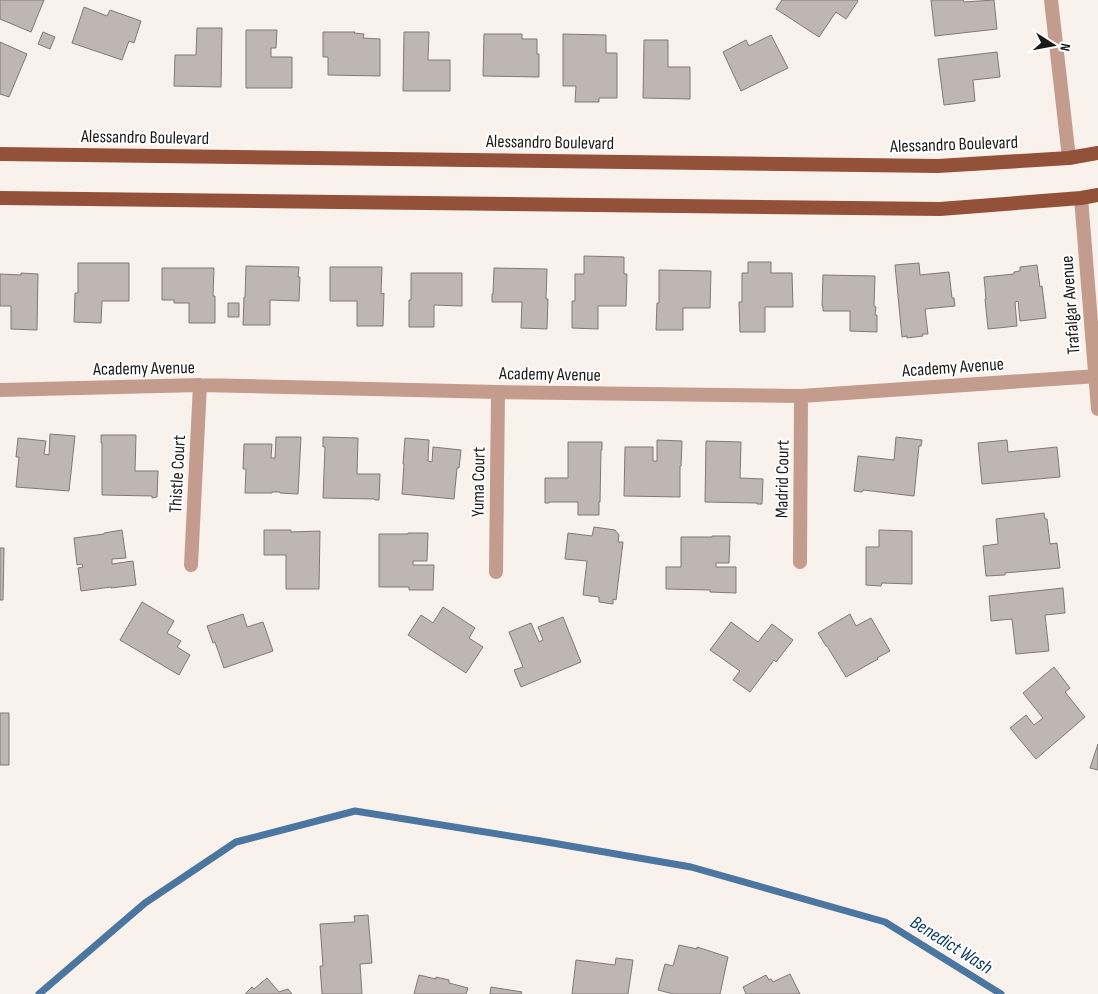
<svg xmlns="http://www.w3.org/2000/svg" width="1098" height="994" font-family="'Sofia Sans Condensed',sans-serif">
<rect width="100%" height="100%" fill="#f9f2ec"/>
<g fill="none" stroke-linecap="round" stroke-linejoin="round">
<path stroke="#4a76a0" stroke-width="7" d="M39,994l106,-91 91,-61 119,-31 186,30 150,26 194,55 116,72"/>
</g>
<path fill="#bfb6b4" stroke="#817877" d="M0,0h44l-13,32 -31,-13z
M782,0h75l1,1 -12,18 -10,-7 -17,25 -43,-28z
M931,0h32l1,2 30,-2 3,29 -62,7z
M84,7l23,9 3,-6 31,11 -7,22 -5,-2 -7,19 -50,-17z
M197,28h25l-1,59 -47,-1 1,-31h21z
M246,30h31l-1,18h-5v9h21v31h-46z
M43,32l12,5 -5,12 -12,-5z
M323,32h32l-1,1 10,1 -1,4 17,1v37l-52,-1v-18h-5z
M404,32h25l-1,28h22v31h-47z
M484,34h38v5h15v15h2v23l-56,-1z
M563,34l43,1v18h11v45h-18v4h-24l1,-16h-13z
M771,35l17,33 -47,23 -18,-39 23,-12 3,6z
M644,40h24v27h22v32l-47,-1z
M0,42l27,12 -18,43 -9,-3z
M997,52l3,25 -27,3 2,21 -31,4 -6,-46z
M584,256l40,1v17h3l-1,32h-28v23l-26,-1v-27h3v-27h9z
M748,262h23v11h21l1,34h-28v25h-25l-1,-30h3v-29h6z
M78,263h51v38h-27l-1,22 -27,-1 1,-29h3z
M919,263l1,12 29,-3 3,26h2l1,8 -30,3 3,25h-6l1,2 -16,2v-2l-5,1 -7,-72z
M1037,265l3,22 2,-1 4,32 -26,3 -2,-20 -3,1 2,24 -29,3 -3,-30h1l-2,-22 30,-3v-2l6,-1v-4z
M246,266l53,1 -1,10h2l-1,24 -29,-1v25h-27l1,-28h1z
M330,267h52l-1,27 3,-1 -1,33h-26v-25h-27z
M162,268h52l-1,28h2v27h-26v-20h-15v-3h-12z
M494,268l53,1 -1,30h2l-1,30 -26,-1 1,-26h-30v-8h1z
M659,270l52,1 -1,37h-27v22h-27l1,-27h2z
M21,273l17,1 -1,56 -26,-1v-23h-11v-32l21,1z
M411,273h51v33l-28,-1v22h-25v-27h2z
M823,275l52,1 -1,30 2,1 -1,8h2v17l-27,-1v-20h-27v-5h-1z
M228,303h11v14h-11z
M50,434l25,2 -6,55 -53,-4 3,-30h-3l2,-19 28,3 -2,13 5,1z
M101,435h35l-1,36h23l-1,26 -5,1v-2l-50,-1v-52h-1z
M276,437h25l-3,57 -18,-1v-1h-8v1h-27l1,-24h-3l1,-25h28l-1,14h4z
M323,437l35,1 -1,36h23l-1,26h-4l-1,-1 -51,-1 2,-51h-2z
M896,437l26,3 -1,6h-2l-5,50 -51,-6 -1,2 -8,-1 4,-35 36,4z
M405,438l24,2 -1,21 4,1 1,-15 28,3 -2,18h-2l-3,31 -52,-5 2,-30h-1z
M657,440l25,1 -1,25h-1v31l-56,-1 1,-49h28v14h4z
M1007,440l1,12 49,-5 3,30 -78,7 -4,-41z
M706,441l35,1 -1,36 23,1 -1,25h-5v-1l-52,-1z
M568,442h34v8h-1l-1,52h-1v13h-21v-13h-29v1h-4v-25h23z
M1044,513l1,6h2l3,25 7,-1 3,25 -55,5v2l-19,1 -3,-30 15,-2 -2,-25z
M594,527l21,3 4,5 -1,7h5l-7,58 -3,-1v5l-14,-2v-5l-16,-2 4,-34 -22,-2 3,-26 24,3z
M122,530l4,28 -14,1v5l21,-3 3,24 -25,3v-1l-30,4 -3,-23 5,-1 -1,-3 -5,1 -3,-27 30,-4v-1z
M264,530h27v2l29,-1 -1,58h-33v-34h-22z
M879,530l33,1v53l-30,-1 -1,3 -15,-1v-38h13z
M408,533h20l-1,28h-14v4h21l-1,25h-24v-3h-30v-53h29z
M712,536h18l-1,27h-13v4h20v26l-26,-1v-2l-44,-1v-22h15v-30h31z
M0,548h4l-1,52h-3z
M1063,588l2,25 -20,2 4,36 -33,3 -4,-35 -21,2 -2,-25z
M142,602l32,19 -7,12 14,8 -4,6 13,8 -11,20 -59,-35z
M443,607l32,21 -6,10 14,9 -17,26 -58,-38 13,-20 12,8z
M243,614l4,13 16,-5 10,29 -49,17 -9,-26 -2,1 -6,-17z
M850,614l6,12 15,-8 19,33 -13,7 1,1 -32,18 -19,-31h-1l-8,-13z
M563,617l18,45 -60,25 -7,-17 9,-3 -14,-35 22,-9 8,19 4,-2 -5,-13z
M731,622l27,20 14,-18 21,16 -17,22 -2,-2 -24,32 -17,-12 7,-9 -30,-21z
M1054,667l16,21 -5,4 20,25 -49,42 -26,-31 16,-13 8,10 9,-7 -20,-25z
M0,713h9v52h-9z
M1098,744v26l-8,-2z
M368,915l4,48 -12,1 2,30h-40l-2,-28h3l-3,-42 35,-2 -1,-6z
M679,945l18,4v-2l31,10 -8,37h-47l-15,-4 7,-26 8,2z
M616,958l17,2 -5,34h-56l4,-34 39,5z
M790,974l10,20h-54l-3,-7 23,-12 3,5 2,-1 2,3z
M419,975l17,4v-2l13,3v3l19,5 -2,6h-52z
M267,978l12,14 9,-3 4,5h-47l7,-7 2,2z
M491,987l31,5 -1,2h-31z"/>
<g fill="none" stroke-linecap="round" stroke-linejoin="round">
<path stroke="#c39c8e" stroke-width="14" d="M1051,0l18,158
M1081,198l17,211
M0,390l200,-5 298,7 303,4 297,-20
M800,562l1,-166
M191,565l9,-180
M496,572l2,-180"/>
<path stroke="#94513a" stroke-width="14" d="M0,154l938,12 131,-8 29,-5
M0,198l940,11 141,-11 17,-3"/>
</g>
<g text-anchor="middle" stroke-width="4" stroke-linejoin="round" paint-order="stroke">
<g font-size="18" fill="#1c1a18" stroke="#fff">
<text transform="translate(145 137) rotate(1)" y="6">Alessandro Boulevard</text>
<text transform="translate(550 142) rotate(1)" y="6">Alessandro Boulevard</text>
<text transform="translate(954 144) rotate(-2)" y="6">Alessandro Boulevard</text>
<text transform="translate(1070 305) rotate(-94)" y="6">Trafalgar Avenue</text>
<text transform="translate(953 367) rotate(-4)" y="6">Academy Avenue</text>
<text transform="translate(144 368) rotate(-1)" y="6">Academy Avenue</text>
<text transform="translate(550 374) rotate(1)" y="6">Academy Avenue</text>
<text transform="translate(177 474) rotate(-87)" y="6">Thistle Court</text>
<text transform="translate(782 479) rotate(-89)" y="6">Madrid Court</text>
<text transform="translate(478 482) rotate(-89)" y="6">Yuma Court</text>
</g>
<g font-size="19" font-style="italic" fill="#0e3c65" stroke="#fff">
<text transform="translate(952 944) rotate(32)" y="7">Benedict Wash</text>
</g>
</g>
<g transform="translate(1053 45) rotate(101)" stroke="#ffffff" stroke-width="4" paint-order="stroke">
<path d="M0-4L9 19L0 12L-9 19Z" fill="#1c1a18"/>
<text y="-8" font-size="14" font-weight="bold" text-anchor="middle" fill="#1c1a18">N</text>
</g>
</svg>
